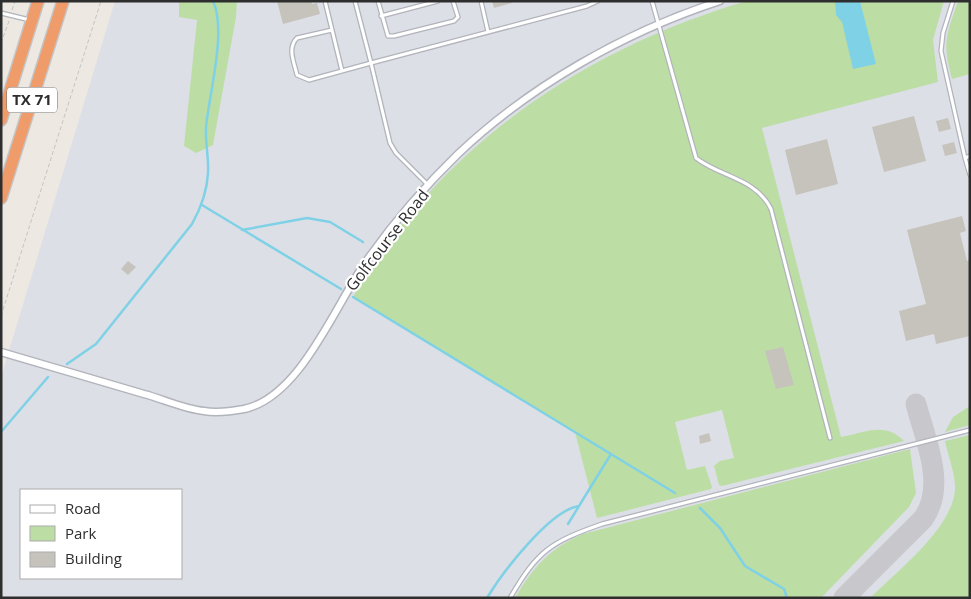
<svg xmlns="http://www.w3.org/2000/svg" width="971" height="599" font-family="'Open Sans',sans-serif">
<rect width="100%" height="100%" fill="#ede8e2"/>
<path fill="#dddfe7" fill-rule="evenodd" d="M115,1h855v597h-969v-221zM21,490h160v88h-160z"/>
<path fill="#bcdea4" d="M179,1h58l-1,16 -23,128 -17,8 -12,-7 13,-126 -18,-3z
M747,1h197l-11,39 5,42 -176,46 79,309c23,-4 44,-16 63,4l-182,45 -3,-1 -5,-19 6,-5 14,-3 -12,-48 -47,12 12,48 18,-4 7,21 -1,2 -114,29 -22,-86 -222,-135c84,-149 232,-249 394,-296z
M958,1h12v73l-18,5c-10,-37 -6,-43 6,-78z
M970,406v19l-25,7 8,-15z
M970,435v163h-100c26,-26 82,-69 85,-108 1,-15 -7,-34 -10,-49z
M910,449l6,44 -7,14 -88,91h-306c19,-32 34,-49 68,-64z"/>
<path fill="#7fd1e5" d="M835,1h25l16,63 -23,5 -11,-47 -6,-7z"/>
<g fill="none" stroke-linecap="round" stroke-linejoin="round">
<path stroke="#7fd1e5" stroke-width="2.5" d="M202,205l139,84
M242,230l65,-12 23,4 33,20
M353,297l322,196
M67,364l29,-20 96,-120c9,-16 15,-32 16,-51 1,-15 -3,-31 -2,-46 3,-33 21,-96 7,-126
M1,432l47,-55
M700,508l20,20 25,38 39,23 3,9
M568,524l11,-18
M487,598c15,-25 63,-88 92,-92l32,-52"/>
<path stroke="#c8c8cc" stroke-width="21" d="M844,598l79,-79c24,-33 2,-80 -7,-115"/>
</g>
<path fill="#c6c3bd" d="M277,1h34l1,3 5,-1 3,11 -37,10z
M492,1h20v2l-18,5z
M914,116l12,45 -42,11 -12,-45z
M948,118l3,11 -12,3 -3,-11z
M827,139l11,45 -42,11 -11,-45z
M954,142l3,11 -12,3 -3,-11z
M962,216l4,15 -6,2 7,28 3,-1v76l-34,8 -2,-10 -28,7 -7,-30 27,-7 -19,-74z
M128,261l8,6 -8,8 -7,-6z
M783,347l11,38 -18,4 -11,-38z
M709,433l2,8 -11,3 -1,-8z"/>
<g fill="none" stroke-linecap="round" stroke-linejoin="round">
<g stroke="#b2b4bc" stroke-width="5.5">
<path id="lane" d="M325,1l17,70
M378,1l10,35h6l60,-15 4,-4 -5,-16
M481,1l7,31
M652,1l44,157c24,19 60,20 75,51l59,229
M953,1l-10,32 -2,18 24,107
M1,13l29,7
M381,16l57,-15
M332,30l-35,8c-10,10 -3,24 0,37l12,5 62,-17 -16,-62
M970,156l-5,2 5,17
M428,185l-32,-32 -6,-10 -19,-80 216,-57 11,-5
M510,598c28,-48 41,-56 92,-74l368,-94"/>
</g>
<g stroke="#b2b4bc" stroke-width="9">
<path id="street" d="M1,352c48,14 95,28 143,42 19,5 40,15 60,17 11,2 29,0 40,-2 57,-12 92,-106 123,-149 27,-38 58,-74 91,-106 73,-69 167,-122 262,-153"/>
</g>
<g stroke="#c4c4c4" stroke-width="14">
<path id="highway" d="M1,120l37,-119
M1,198l62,-197"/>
</g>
<path stroke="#c4c4c4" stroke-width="1" stroke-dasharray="4 2.5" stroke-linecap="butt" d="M12,10l3,-9
M1,43l8,-22
M1,316l100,-315"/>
<use href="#lane" stroke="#fff" stroke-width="3"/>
<use href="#street" stroke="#fff" stroke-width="6"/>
<use href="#highway" stroke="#f09b6a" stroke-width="11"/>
</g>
<g text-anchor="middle" stroke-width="4.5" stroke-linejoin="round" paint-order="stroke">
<rect fill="#fff" stroke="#6d6d6d" stroke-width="1" x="7" y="87.5" width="50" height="25" rx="4"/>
<g font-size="15" font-weight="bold" fill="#2e2e2e">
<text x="32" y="105">TX 71</text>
</g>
<g font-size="16" fill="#2e2e2e" stroke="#fff">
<text transform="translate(387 240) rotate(-52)" y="6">Golfcourse Road</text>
</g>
</g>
<rect width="971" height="599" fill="none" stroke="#2e2e2e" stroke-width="5"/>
<rect x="20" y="489" width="162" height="90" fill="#ffffff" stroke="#ababab"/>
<rect x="30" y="505" width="25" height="8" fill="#ffffff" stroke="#ababab"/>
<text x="65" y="514" font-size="15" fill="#2e2e2e">Road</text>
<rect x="30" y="526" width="25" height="15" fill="#bcdea4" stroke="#ababab"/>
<text x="65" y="539" font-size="15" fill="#2e2e2e">Park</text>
<rect x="30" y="552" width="25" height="15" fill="#c6c3bd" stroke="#ababab"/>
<text x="65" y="564" font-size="15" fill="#2e2e2e">Building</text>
</svg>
